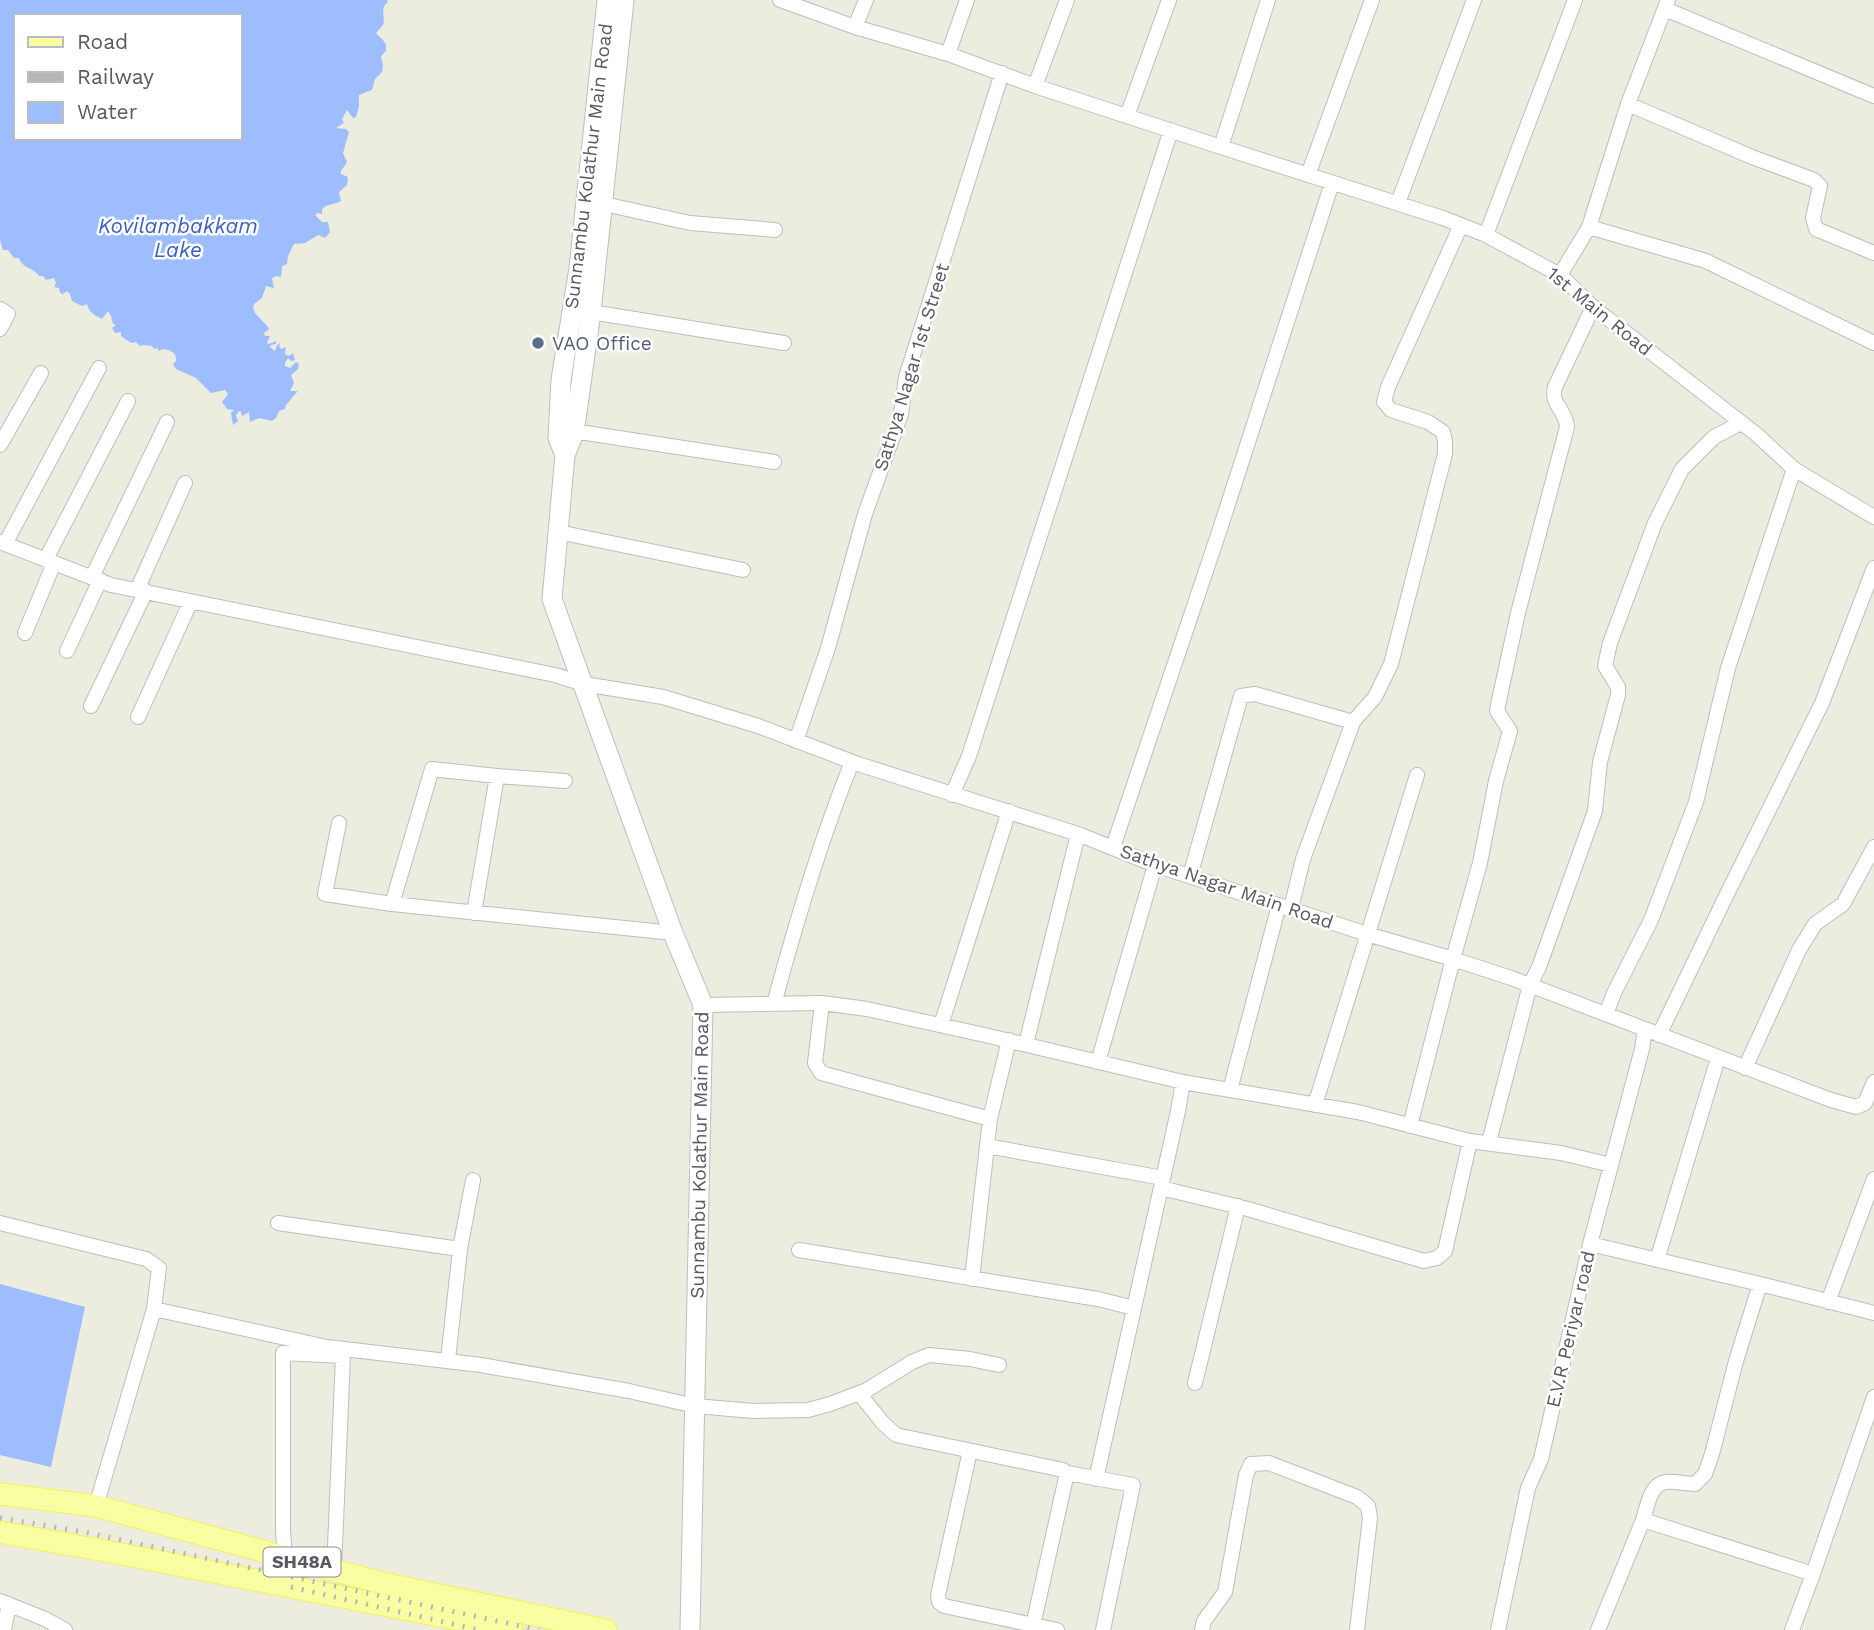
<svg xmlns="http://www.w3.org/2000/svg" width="1874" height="1630" font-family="'Work Sans',sans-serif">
<rect width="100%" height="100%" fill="#ececdf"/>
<path fill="#9dbdff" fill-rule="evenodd" d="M0,0h387l1,2c-9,7 -2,14 -5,23 -1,1 -6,7 -7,8l7,7 3,5v6l-5,5 2,10 -1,6 -7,7 -3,11 -13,5v11l-3,11 -3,1 -6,-8 -5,9 2,4 -8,5 10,1 3,3 -6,21 4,9 -6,9v3l7,3 -1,8 -8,7 2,9c-6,4 -13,2 -19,8v5l-4,-1 -3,2 7,7h6l2,10 -5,6 -7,-3 -13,8 -11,1 -6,12 -1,8 -5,2 -1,11 -4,-1 -5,2 2,10 -8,-2 -4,12 -7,5 -2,4 2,6 13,14 1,2 -5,4 1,3h5l-3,7 2,1 7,-3v3l-5,1 -1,2 5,4 2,-6 3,-2 -1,3 2,3 5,-2 -1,7 4,2 4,-3 2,7 -4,1 -3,-3 -3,5v3l5,2 6,-6 3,2 -1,5 -7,6 3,8 -4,8h7v1l-11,13 -1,4 -6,2 -3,7 -4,3 -13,-3 -9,4 -1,-10 -7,4 -1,-4 -2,-1 -3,4 2,6 -5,4 -2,-12 3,-3 -7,-1 -5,-7 6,-8 -3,-4 -14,3 -15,-15 -20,-9 -3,-5 3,-3c1,-8 -5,-11 -13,-12l-4,2 -2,-3 -3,1 -2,-3 -8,-1 -4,1 -4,-4 -5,1 -10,-7v-4l-6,1 -3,-5 4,-3 -3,-1 -2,-8 -3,-5 -6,8c-6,-3 -14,-7 -15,-15l-5,2 -10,-5 -2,-7 -3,-3 -4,3 -3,-1 -1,-5 -5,-1 2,-4 -2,-5 -8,2 -3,-4h-4c-6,-9 -16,-7 -20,-18h-5l-6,-8h-5l-3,-10zM16,16h224v122h-224z
M0,1284l85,23 -34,160 -51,-12z"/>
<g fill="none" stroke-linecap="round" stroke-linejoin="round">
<g stroke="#bdbdc4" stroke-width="16">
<path id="street" d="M780,0l75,27 93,27 87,32 186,61 222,71 43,17 74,40 33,32 163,127 38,35 80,48
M1665,9l209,87
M855,27l11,-27
M948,54l19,-54
M1035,86l32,-86
M1628,104l124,53 62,23 6,6 -7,32 3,11 58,24
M1127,116l42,-116
M1221,147l47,-147
M1308,175l64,-175
M1398,203l76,-203
M604,204l86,19 85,7
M1589,227l117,34 168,82
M1486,235l89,-235
M1560,275l29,-48 39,-123 40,-104
M0,309l8,5 -8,15
M591,312l193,31
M574,433h12l188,29
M0,445l41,-72
M558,532l185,38
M0,542l111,43 444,90 29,9 79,13 95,29 100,38 220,70 77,31 212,69 86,25 58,19 320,122 25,7 9,-4 9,-21
M5,544l94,-176
M46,559l82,-158
M92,577l75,-155
M137,590l48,-107
M25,633l29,-70
M67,651l33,-71
M91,706l55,-115
M138,717l53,-116
M796,741l32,-93 37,-134 36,-100 5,-37 96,-304
M952,795l17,-39 202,-626
M339,823l-14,71 67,10 281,29
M1113,847l106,-315 113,-349
M1190,876l51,-180 14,-2 98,28
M392,904l40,-135 65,7 68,5
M1291,908l12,-49 50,-137 22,-25 16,-33 54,-210v-13l-2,-9 -15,-10 -37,-12 -7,-8 4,-15 73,-162
M474,913l23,-137
M822,1003l-7,60 6,10 169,46
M774,1004c22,-82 46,-163 78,-242
M703,1005l119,-2 45,6 122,27 194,46 175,30 112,29
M1606,1014l8,-21 37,-73 45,-118 32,-134 66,-199
M941,1025l68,-214
M1659,1035l67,-139 96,-193 52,-135
M1009,1040l-19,79 -3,27 176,32
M1026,1044l52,-210
M1098,1062l57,-197
M1745,1068l54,-118 16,-26 28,-20 31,-57
M1230,1090l49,-185
M1315,1105l102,-330
M1410,1126l43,-167 27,-96 16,-82 14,-50 -13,-20 1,-6 20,-92 49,-186c-1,-18 -17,-22 -12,-40l38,-80
M1489,1142l41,-157 9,-18 56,-156 5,-49 18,-67v-8l-13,-21 5,-23 45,-120 27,-54 32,-32 27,-14
M1161,1188l87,21 176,52 13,-3 8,-7 25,-110 91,12 50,12
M0,1223l146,36 13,9 -5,41 -58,197
M278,1223l182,26
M1590,1244l170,40 114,29
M799,1250l299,49 36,9
M1657,1260l61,-202
M972,1279l15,-133
M1828,1302l46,-123
M154,1309l173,38 154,18 148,26 66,15 59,5 54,-1 22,-6 37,-14 45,-28 17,-7 41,4 29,6
M448,1360l12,-111 13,-69
M1195,1383l43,-177
M859,1393l23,29 14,13 167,35 4,3
M970,1451l-32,144 1,7 5,4 113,24
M1096,1479l82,-368 5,-29
M1643,1520c4,-13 7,-36 23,-38 6,-1 21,2 29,2l10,-10 7,-20 24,-93 24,-77
M285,1558l-2,-27v-178l60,3 -9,214
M0,1601l45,18 20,11
M4,1630l5,-26
M1032,1630l35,-157 66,12 -30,145
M1202,1630l2,-9 21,-29 21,-117 5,-11 18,-1 88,34 11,9 2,12 -13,112
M1498,1630l30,-142 13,-29 49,-215 52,-195 3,-20
M1598,1630l45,-110 170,54 61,-177
M1792,1630l21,-56"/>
</g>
<g stroke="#bcbec6" stroke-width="21">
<path id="secondary" d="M624,0l-33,312 -17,121 -9,22 -13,144 121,334 30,72 -13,625
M565,455l-7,-17 3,-58 18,-112 28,-268"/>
</g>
<g stroke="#f7f04e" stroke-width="23">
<path id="primary" d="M0,1494l96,12 286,77 224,47
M0,1532l122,22 390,76"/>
</g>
<use href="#street" stroke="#fff" stroke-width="14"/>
<use href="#secondary" stroke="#fff" stroke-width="19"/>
<use href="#primary" stroke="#f8ffa2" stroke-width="21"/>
<path stroke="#b5b6b6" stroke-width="5" stroke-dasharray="2 9" stroke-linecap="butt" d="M0,1518l84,14 455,98
M291,1587l188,43"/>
</g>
<circle fill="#5c6f8a" stroke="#fff" stroke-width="2.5" cx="538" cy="343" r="7"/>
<g text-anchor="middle" stroke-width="5" stroke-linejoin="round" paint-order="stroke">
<rect fill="#fff" stroke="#8a8c90" stroke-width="2" x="263.5" y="1547.5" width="77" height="29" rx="5"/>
<g font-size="18" font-weight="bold" fill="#585a61">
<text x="302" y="1568">SH48A</text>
</g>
<g font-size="19" fill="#585a61" stroke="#fff">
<text transform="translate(588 166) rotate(-83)" y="7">Sunnambu Kolathur Main Road</text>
<text transform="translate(1600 311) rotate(39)" y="7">1st Main Road</text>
<text transform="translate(911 367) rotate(-73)" y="7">Sathya Nagar 1st Street</text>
<text transform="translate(1227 886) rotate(19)" y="7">Sathya Nagar Main Road</text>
<text transform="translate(699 1155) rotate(-89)" y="7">Sunnambu Kolathur Main Road</text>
<text transform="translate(1570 1329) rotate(-77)" y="7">E.V.R Periyar road</text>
</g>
<g font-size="19" fill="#4e5e75" stroke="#fff" text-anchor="start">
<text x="552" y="350">VAO Office</text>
</g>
<g font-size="21" font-style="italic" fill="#3b5ec7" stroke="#fff">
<text x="178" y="233">Kovilambakkam<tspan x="178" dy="24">Lake</tspan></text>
</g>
</g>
<rect x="14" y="14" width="228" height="126" fill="#ffffff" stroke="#bcbdc0" stroke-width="2"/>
<rect x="28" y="37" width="35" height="10" fill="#f8ffa2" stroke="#bcbdc0" stroke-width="2"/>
<text x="77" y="49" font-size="21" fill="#585a61">Road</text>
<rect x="28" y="72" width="35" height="10" fill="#b5b6b6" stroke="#bcbdc0" stroke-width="2"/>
<text x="77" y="84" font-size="21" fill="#585a61">Railway</text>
<rect x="28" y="102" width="35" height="21" fill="#9dbdff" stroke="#bcbdc0" stroke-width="2"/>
<text x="77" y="119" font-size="21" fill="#585a61">Water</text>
</svg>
